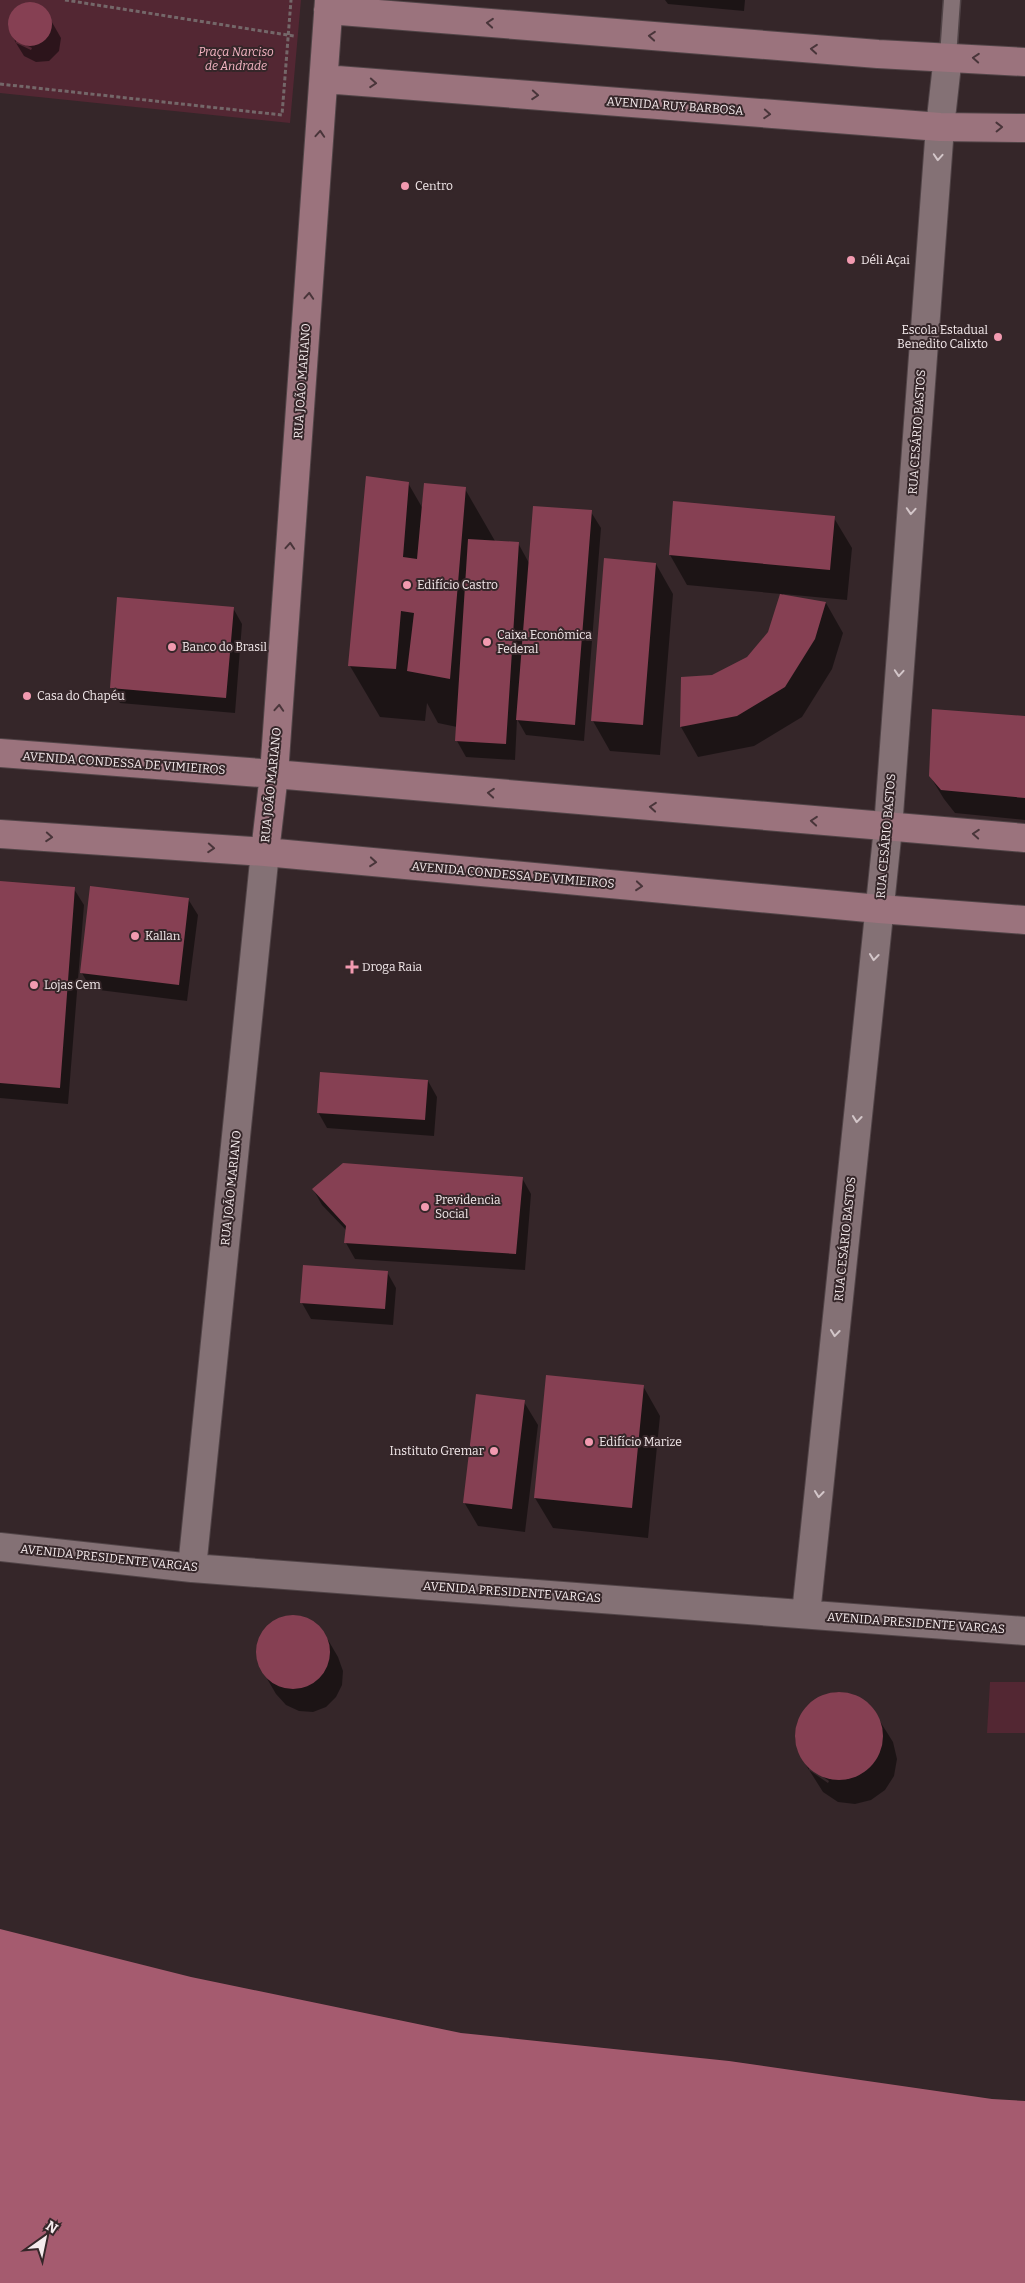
<svg xmlns="http://www.w3.org/2000/svg" width="1025" height="2283" font-family="Bitter,serif">
<rect width="100%" height="100%" fill="#352629"/>
<path fill="#532733" d="M0,0h301l-11,123 -290,-30z
M990,1682h35v51h-38z"/>
<path fill="#a55b6f" d="M0,1929l191,48 270,56 268,28 263,38 33,2v182h-1025z"/>
<path fill="#0007" fill-rule="evenodd" d="M665,0h80l-1,11 -76,-7z
M33,3l12,7 16,28 -2,13 -10,10 -13,1 -12,-6 -8,-13 15,7 1,-2 -16,-8v3l-8,-16 3,-13 9,-9z
M408,483l15,26 42,-20 30,52 23,2 11,20 62,-51 10,16 -17,213 -58,-6 -9,-16 -2,41 -49,-3 -9,-16v-14l-19,-4 -11,-20 -2,18 -45,-4 -30,-51z
M674,503l160,15 18,30 -5,52 -64,-6v2l43,7 17,30 -11,36 -30,48 -48,29 -56,11 -17,-30 31,-51 35,-18 22,-26 12,-38 -94,-9 -17,-30z
M656,564l17,30 -13,161 -50,-4 -17,-30z
M233,608l9,16 -7,89 -115,-10 -9,-16z
M1025,718v102l-70,-7 -11,-14 -14,-23z
M0,882l74,7 10,16 -16,199 -68,-6z
M188,899l10,16 -11,86 -96,-12 -9,-16z
M428,1081l9,16 -3,39 -107,-8 -9,-16z
M522,1178l9,16 -6,76 -170,-11 -9,-16 1,-12 -25,-26 -9,-16z
M387,1272l9,16 -3,37 -82,-6 -9,-16z
M547,1376l96,10 17,30 -12,122 -95,-10 -18,-30z
M524,1402l14,23 -13,107 -47,-6 -14,-24z
M287,1616l14,1 13,6 10,10 14,24 5,14 -1,14 -6,12 -10,10 -13,5 -14,-1 -13,-6 -10,-11 -14,-24 -4,-13v-14l6,-12 10,-10z
M837,1692l17,3 15,9 24,38 4,17 -3,17 -9,14 -14,10 -16,4 -17,-2 -15,-10 -24,-38 -4,-16 3,-17 9,-15 14,-10zM809,1767l20,14 -1,2 -19,-13z"/>
<path fill="#864053" d="M8 24a22 22 0 1 1 44 0a22 22 0 1 1-44 0Z
M366,476l43,6 -6,75 14,2 7,-76 42,4 -16,192 -43,-8 7,-58 -13,-2 -5,58 -48,-3z
M673,501l162,15 -5,54 -161,-15z
M533,506l59,4 -17,215 -59,-5z
M468,539l51,3 -13,202 -51,-3z
M604,558l52,5 -13,162 -52,-4z
M780,594l46,8 -11,37 -30,48 -48,29 -57,11 1,-50 31,-2 35,-18 21,-25z
M117,597l117,10 -8,91 -116,-10z
M932,709l93,7v82l-84,-8 -12,-14z
M0,881l75,6 -15,201 -60,-5z
M90,886l99,12 -10,87 -99,-12z
M320,1072l108,8 -3,40 -108,-7z
M343,1163l180,14 -7,77 -172,-11 2,-17 -34,-37z
M303,1265l85,6 -3,38 -85,-6z
M546,1375l98,10 -12,123 -98,-10z
M476,1394l49,6 -13,109 -49,-6z
M256 1652a37 37 0 1 1 74 0a37 37 0 1 1-74 0Z
M795 1736a44 44 0 1 1 88 0a44 44 0 1 1-88 0Z"/>
<g fill="none" stroke-linecap="round" stroke-linejoin="round">
<g stroke="#514447" stroke-width="19">
<path id="lane" d="M948,56l4,-56"/>
</g>
<g stroke="#514447" stroke-width="30">
<path id="street" d="M0,1547l192,21 833,63
M192,1568l73,-716
M806,1614l82,-786 52,-701 8,-71"/>
</g>
<g stroke="#514447" stroke-width="30">
<path id="secondary" d="M328,10l550,44 147,8
M324,79l616,48 85,1
M0,753l274,21 751,64
M0,834l265,18 614,57 146,11
M265,852l9,-78 55,-774"/>
</g>
<path stroke="#746769" stroke-width="3" stroke-dasharray="4 2.5" stroke-linecap="butt" d="M65,0l229,36
M0,84l282,31 9,-115"/>
<use href="#lane" stroke="#847175" stroke-width="16"/>
<use href="#street" stroke="#847175" stroke-width="28"/>
<use href="#secondary" stroke="#9b737d" stroke-width="28"/>
</g>
<defs><path id="oneway-chevron" d="M-2-3.5L2.5 0L-2 3.5" fill="none" stroke-width="1.6" stroke-linecap="round" stroke-linejoin="round" transform="scale(1.25)"/></defs>
<g stroke="#49353a">
<use href="#oneway-chevron" transform="translate(490 23) rotate(-175)"/>
<use href="#oneway-chevron" transform="translate(652 36) rotate(-175)"/>
<use href="#oneway-chevron" transform="translate(814 49) rotate(-175)"/>
<use href="#oneway-chevron" transform="translate(976 58) rotate(-176)"/>
<use href="#oneway-chevron" transform="translate(373 83) rotate(4)"/>
<use href="#oneway-chevron" transform="translate(535 95) rotate(4)"/>
<use href="#oneway-chevron" transform="translate(767 114) rotate(4)"/>
<use href="#oneway-chevron" transform="translate(999 127) rotate(-1)"/>
<use href="#oneway-chevron" transform="translate(320 134) rotate(-86)"/>
<use href="#oneway-chevron" transform="translate(309 296) rotate(-86)"/>
<use href="#oneway-chevron" transform="translate(290 546) rotate(-86)"/>
<use href="#oneway-chevron" transform="translate(279 708) rotate(-86)"/>
<use href="#oneway-chevron" transform="translate(491 793) rotate(-175)"/>
<use href="#oneway-chevron" transform="translate(653 807) rotate(-175)"/>
<use href="#oneway-chevron" transform="translate(814 821) rotate(-175)"/>
<use href="#oneway-chevron" transform="translate(976 834) rotate(-176)"/>
<use href="#oneway-chevron" transform="translate(49 837) rotate(4)"/>
<use href="#oneway-chevron" transform="translate(211 848) rotate(4)"/>
<use href="#oneway-chevron" transform="translate(373 862) rotate(5)"/>
<use href="#oneway-chevron" transform="translate(639 886) rotate(5)"/>
</g>
<g stroke="#d3c6c9">
<use href="#oneway-chevron" transform="translate(938 157) rotate(94)"/>
<use href="#oneway-chevron" transform="translate(911 511) rotate(94)"/>
<use href="#oneway-chevron" transform="translate(899 673) rotate(94)"/>
<use href="#oneway-chevron" transform="translate(874 957) rotate(96)"/>
<use href="#oneway-chevron" transform="translate(857 1119) rotate(96)"/>
<use href="#oneway-chevron" transform="translate(835 1333) rotate(96)"/>
<use href="#oneway-chevron" transform="translate(819 1494) rotate(96)"/>
</g>
<g fill="#f29ab0" stroke="#352629" stroke-width="2">
<circle cx="405" cy="186" r="5"/>
<circle cx="851" cy="260" r="5"/>
<circle cx="998" cy="337" r="5"/>
<circle cx="407" cy="585" r="5"/>
<circle cx="487" cy="642" r="5"/>
<circle cx="172" cy="647" r="5"/>
<circle cx="27" cy="696" r="5"/>
<circle cx="135" cy="936" r="5"/>
<path d="M349.5 959.5h5v5h5v5h-5v5h-5v-5h-5v-5h5z"/>
<circle cx="34" cy="985" r="5"/>
<circle cx="425" cy="1207" r="5"/>
<circle cx="589" cy="1442" r="5"/>
<circle cx="494" cy="1451" r="5"/>
</g>
<g text-anchor="middle" stroke-width="4" stroke-linejoin="round" paint-order="stroke">
<g font-size="12" font-style="italic" fill="#f5b5c3" stroke="#352629">
<text x="236" y="56">Praça Narciso<tspan x="236" dy="14">de Andrade</tspan></text>
</g>
<g font-size="12" fill="#f5ebed" stroke="#352629">
<text transform="translate(675 106) rotate(4)" y="4">AVENIDA RUY BARBOSA</text>
<text transform="translate(302 381) rotate(-86)" y="4">RUA JOÃO MARIANO</text>
<text transform="translate(917 432) rotate(-86)" y="4">RUA CESÁRIO BASTOS</text>
<text transform="translate(124 763) rotate(4)" y="4">AVENIDA CONDESSA DE VIMIEIROS</text>
<text transform="translate(271 785) rotate(-84)" y="4">RUA JOÃO MARIANO</text>
<text transform="translate(886 836) rotate(-85)" y="4">RUA CESÁRIO BASTOS</text>
<text transform="translate(513 875) rotate(5)" y="4">AVENIDA CONDESSA DE VIMIEIROS</text>
<text transform="translate(231 1188) rotate(-84)" y="4">RUA JOÃO MARIANO</text>
<text transform="translate(845 1239) rotate(-84)" y="4">RUA CESÁRIO BASTOS</text>
<text transform="translate(109 1558) rotate(6)" y="4">AVENIDA PRESIDENTE VARGAS</text>
<text transform="translate(512 1592) rotate(4)" y="4">AVENIDA PRESIDENTE VARGAS</text>
<text transform="translate(916 1623) rotate(4)" y="4">AVENIDA PRESIDENTE VARGAS</text>
</g>
<g font-size="12" fill="#f5ebed" stroke="#352629" text-anchor="start">
<text x="415" y="190">Centro</text>
<text x="861" y="264">Déli Açai</text>
<text x="988" y="334" text-anchor="end">Escola Estadual<tspan x="988" dy="14">Benedito Calixto</tspan></text>
<text x="417" y="589">Edifício Castro</text>
<text x="497" y="639">Caixa Econômica<tspan x="497" dy="14">Federal</tspan></text>
<text x="182" y="651">Banco do Brasil</text>
<text x="37" y="700">Casa do Chapéu</text>
<text x="145" y="940">Kallan</text>
<text x="362" y="971">Droga Raia</text>
<text x="44" y="989">Lojas Cem</text>
<text x="435" y="1204">Previdencia<tspan x="435" dy="14">Social</tspan></text>
<text x="599" y="1446">Edifício Marize</text>
<text x="484" y="1455" text-anchor="end">Instituto Gremar</text>
</g>
</g>
<g transform="translate(45 2238) rotate(33)" stroke="#352629" stroke-width="4" paint-order="stroke">
<path d="M0-4L9 19L0 12L-9 19Z" fill="#f5ebed"/>
<text y="-8" font-size="14" font-weight="bold" text-anchor="middle" fill="#f5ebed">N</text>
</g>
</svg>
